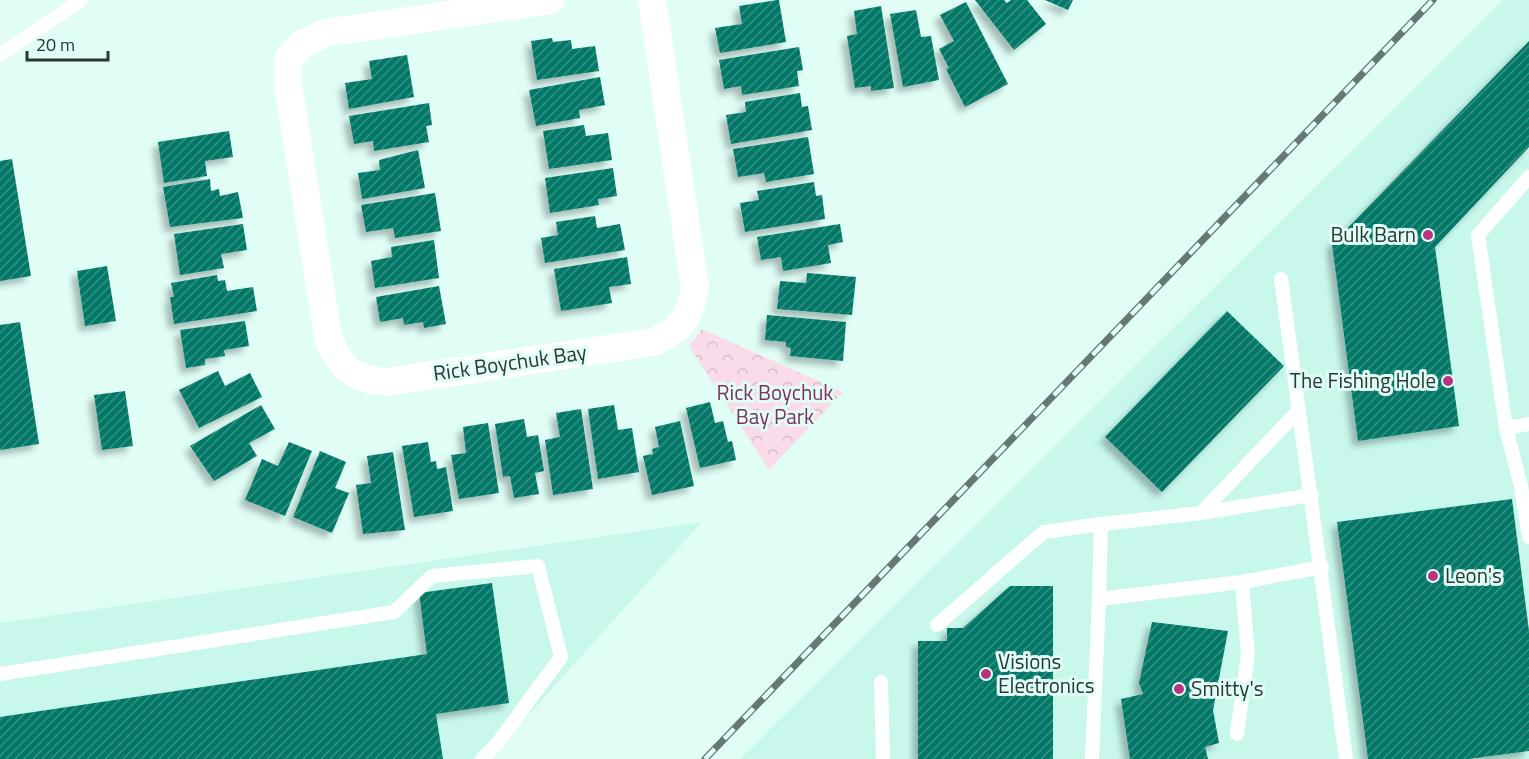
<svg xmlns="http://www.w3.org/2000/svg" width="1529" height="759" font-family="'Titillium Web',sans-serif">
<defs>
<pattern id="forest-crowns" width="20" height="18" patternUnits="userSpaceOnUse" patternTransform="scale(1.5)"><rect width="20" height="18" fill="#fadbea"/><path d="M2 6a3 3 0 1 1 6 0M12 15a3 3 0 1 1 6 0" fill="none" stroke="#d6bdc9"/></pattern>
<pattern id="building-hatch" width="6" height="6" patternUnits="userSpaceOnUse" patternTransform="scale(1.5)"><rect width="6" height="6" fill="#037967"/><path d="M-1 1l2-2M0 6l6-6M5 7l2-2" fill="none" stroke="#3b8f82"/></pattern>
<filter id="shadow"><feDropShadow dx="-5.5" dy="5.5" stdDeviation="3" flood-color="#0004"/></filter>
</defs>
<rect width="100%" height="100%" fill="#e0fef6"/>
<path fill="#c8f8ec" d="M1503,0h26v759h-789z
M702,522l-213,237h-489v-136z"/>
<path fill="url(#forest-crowns)" d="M702,329l141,63 -74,78 -80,-124z"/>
<path fill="url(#building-hatch)" filter="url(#shadow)" d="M777,0h2l7,42 -66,11 -5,-25 27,-4 -3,-18z
M975,0h29l3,3 4,-3h16l19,24 -32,26z
M1045,0h28l-5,10z
M966,2l42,82 -43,23 -19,-38 3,-1 -10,-19 15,-8 -14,-26z
M881,6l13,82 -23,3v-5l-16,2 -8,-52 10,-2 -3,-23z
M916,10l5,27 10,-1 8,44 -36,7 -13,-73z
M552,38l1,4 18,-2 1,9 23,-3 4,25 -62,9 -6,-39z
M1529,41v106l-94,100 24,179 -101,15 -26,-197z
M799,47l4,23 -6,1 2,15 -57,9 -1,-9 -17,3 -5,-29z
M407,55l7,42 -65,12 -4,-26 27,-4 -3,-18z
M600,77l5,28 -26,5 1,8 -44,8 -7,-36z
M800,93l2,14 6,-1 4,24 -81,14 -5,-29 20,-3 -1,-10z
M429,103l3,22 -6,1 3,16 -55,9 -1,-10 -19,3 -5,-28z
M584,125l2,11 22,-3 4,27 -63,9 -6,-38z
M229,131l4,26 -28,4 2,15 -43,7 -6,-41z
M808,137l6,37 -48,8 -2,-9 -26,4 -5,-28z
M418,150l7,38 -63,11 -4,-26 22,-3 -1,-10z
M12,159l19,117 -31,5v-120z
M613,168l4,28 -19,3 1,6 -49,8 -5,-35z
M210,179l1,12 8,-2 1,7 18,-4 5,26 -73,9 -7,-40z
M814,182l2,14 6,-1 3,24 -80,13 -5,-29 19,-3 -2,-9z
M435,193l6,38 -46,7 -2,-10 -27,4 -5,-27z
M595,216l2,12 23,-4 5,26 -80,13 -4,-25 17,-3 -2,-13z
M243,224l4,26 -26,4 3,14 -44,7 -6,-41z
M840,224l3,18 -15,3 3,18 -48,8 -2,-14 -20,3 -4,-23z
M434,240l5,38 -64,10 -4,-27 21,-4 -1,-10z
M627,257l4,27 -22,3 3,16 -51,8 -7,-42z
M107,266l9,55 -31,5 -8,-55z
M807,273l49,4 -4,38 -75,-6 3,-28 26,2z
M217,275l1,6 7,-1 2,11 26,-4 4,24 -83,13 -4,-27h4l-3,-14z
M439,286l7,38 -22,4 -1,-6 -19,3 -1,-7 -23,4 -4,-25z
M1227,311l57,55 -122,126 -57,-55z
M767,315l79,7 -3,39 -53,-5 1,-8 -5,-1v-5l-21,-2z
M245,321l4,25 -25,4 1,6 -20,3v6l-19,3 -6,-38z
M20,322l19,122 -39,6v-125z
M218,371l7,15 25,-13 12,24 -63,31 -20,-38z
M125,391l8,55 -31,4 -8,-55z
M710,402l5,21 8,-2 5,21 4,-1 4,19 -36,8 -14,-60z
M261,405l14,24 -26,14 8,13 -43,25 -24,-35z
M614,405l4,25 14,-2 7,44 -41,7 -10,-70z
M581,409l12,80 -40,6 -8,-55 15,-3 -4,-24z
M524,419l3,18 11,-2 6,36 -9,2 4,21 -25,4 -4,-22 -7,1 -8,-53z
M680,421l14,65 -42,9 -9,-39 10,-2 -1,-5 7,-2 -4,-20z
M488,423l11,70 -40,6 -8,-44 15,-2 -3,-26z
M289,442l23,9 -27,65 -40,-16 17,-41 16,7z
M428,442l3,20 5,-1 1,8 9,-2 7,44 -39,6 -12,-71z
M320,451l26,11 -11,26 14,5 -17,40 -39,-16z
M393,452l12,78 -42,4 -7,-49 15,-2 -4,-27z
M1512,499l17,132v120l-61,8h-100l-31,-237z
M492,583l17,120 -73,11 7,45h-443v-42l427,-63 -8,-61z
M1010,586h43v173h-135v-118h29v-13h16z
M1152,622l76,9 -15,79 6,33 -14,4 3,12h-78l-9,-60 22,-5 -4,-11z"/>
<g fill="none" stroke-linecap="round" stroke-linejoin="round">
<path stroke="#fff" stroke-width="14" d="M0,55l81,-55
M1529,177l-51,58 28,193 15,58 8,51
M1281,279l65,480
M1506,428l23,-4
M1201,513l98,-103
M1099,599l2,-75 100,-11 111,-18
M937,625l107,-93 57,-8
M0,674l394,-62 38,-36 106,-10 23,91 -64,87 -15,15
M881,682l2,77
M1237,734l11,-79 -6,-73
M1092,759l7,-160 143,-17 80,-15"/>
<path stroke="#fff" stroke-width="28" d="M551,0l-226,33 -21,10 -16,16v25l40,253c13,33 23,40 58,45l268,-40c29,-14 35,-22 41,-54l-43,-288"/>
<g stroke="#657873" stroke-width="7">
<path id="rail" d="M705,759l728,-759"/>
</g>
<use href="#rail" stroke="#e0fef6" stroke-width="4.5" stroke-dasharray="14" stroke-linecap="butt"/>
</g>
<g fill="#b53581" stroke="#e0fef6" stroke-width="2">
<circle cx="1428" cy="235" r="6"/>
<circle cx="1448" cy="381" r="6"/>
<circle cx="1433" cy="576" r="6"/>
<circle cx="986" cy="674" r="6"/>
<circle cx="1179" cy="689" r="6"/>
</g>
<g text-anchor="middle" stroke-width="6" stroke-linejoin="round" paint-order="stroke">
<g font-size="21" fill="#293834" stroke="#e0fef6" text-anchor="start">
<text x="1416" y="242" text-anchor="end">Bulk Barn</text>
<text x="1436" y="388" text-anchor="end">The Fishing Hole</text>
<text x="1445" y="583">Leon's</text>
<text x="998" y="669">Visions<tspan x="998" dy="24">Electronics</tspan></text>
<text x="1191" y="696">Smitty's</text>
</g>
<g font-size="21" fill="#293834" stroke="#e0fef6">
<text transform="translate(510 363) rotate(-8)" y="7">Rick Boychuk Bay</text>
</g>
<g font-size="21" fill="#81305e" stroke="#e0fef6">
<text x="775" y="400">Rick Boychuk<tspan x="775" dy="24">Bay Park</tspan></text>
</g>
</g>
<path d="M27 51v9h81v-9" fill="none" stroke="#293834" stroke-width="3"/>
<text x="36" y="51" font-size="18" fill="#293834" stroke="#e0fef6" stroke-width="4.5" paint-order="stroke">20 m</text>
</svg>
